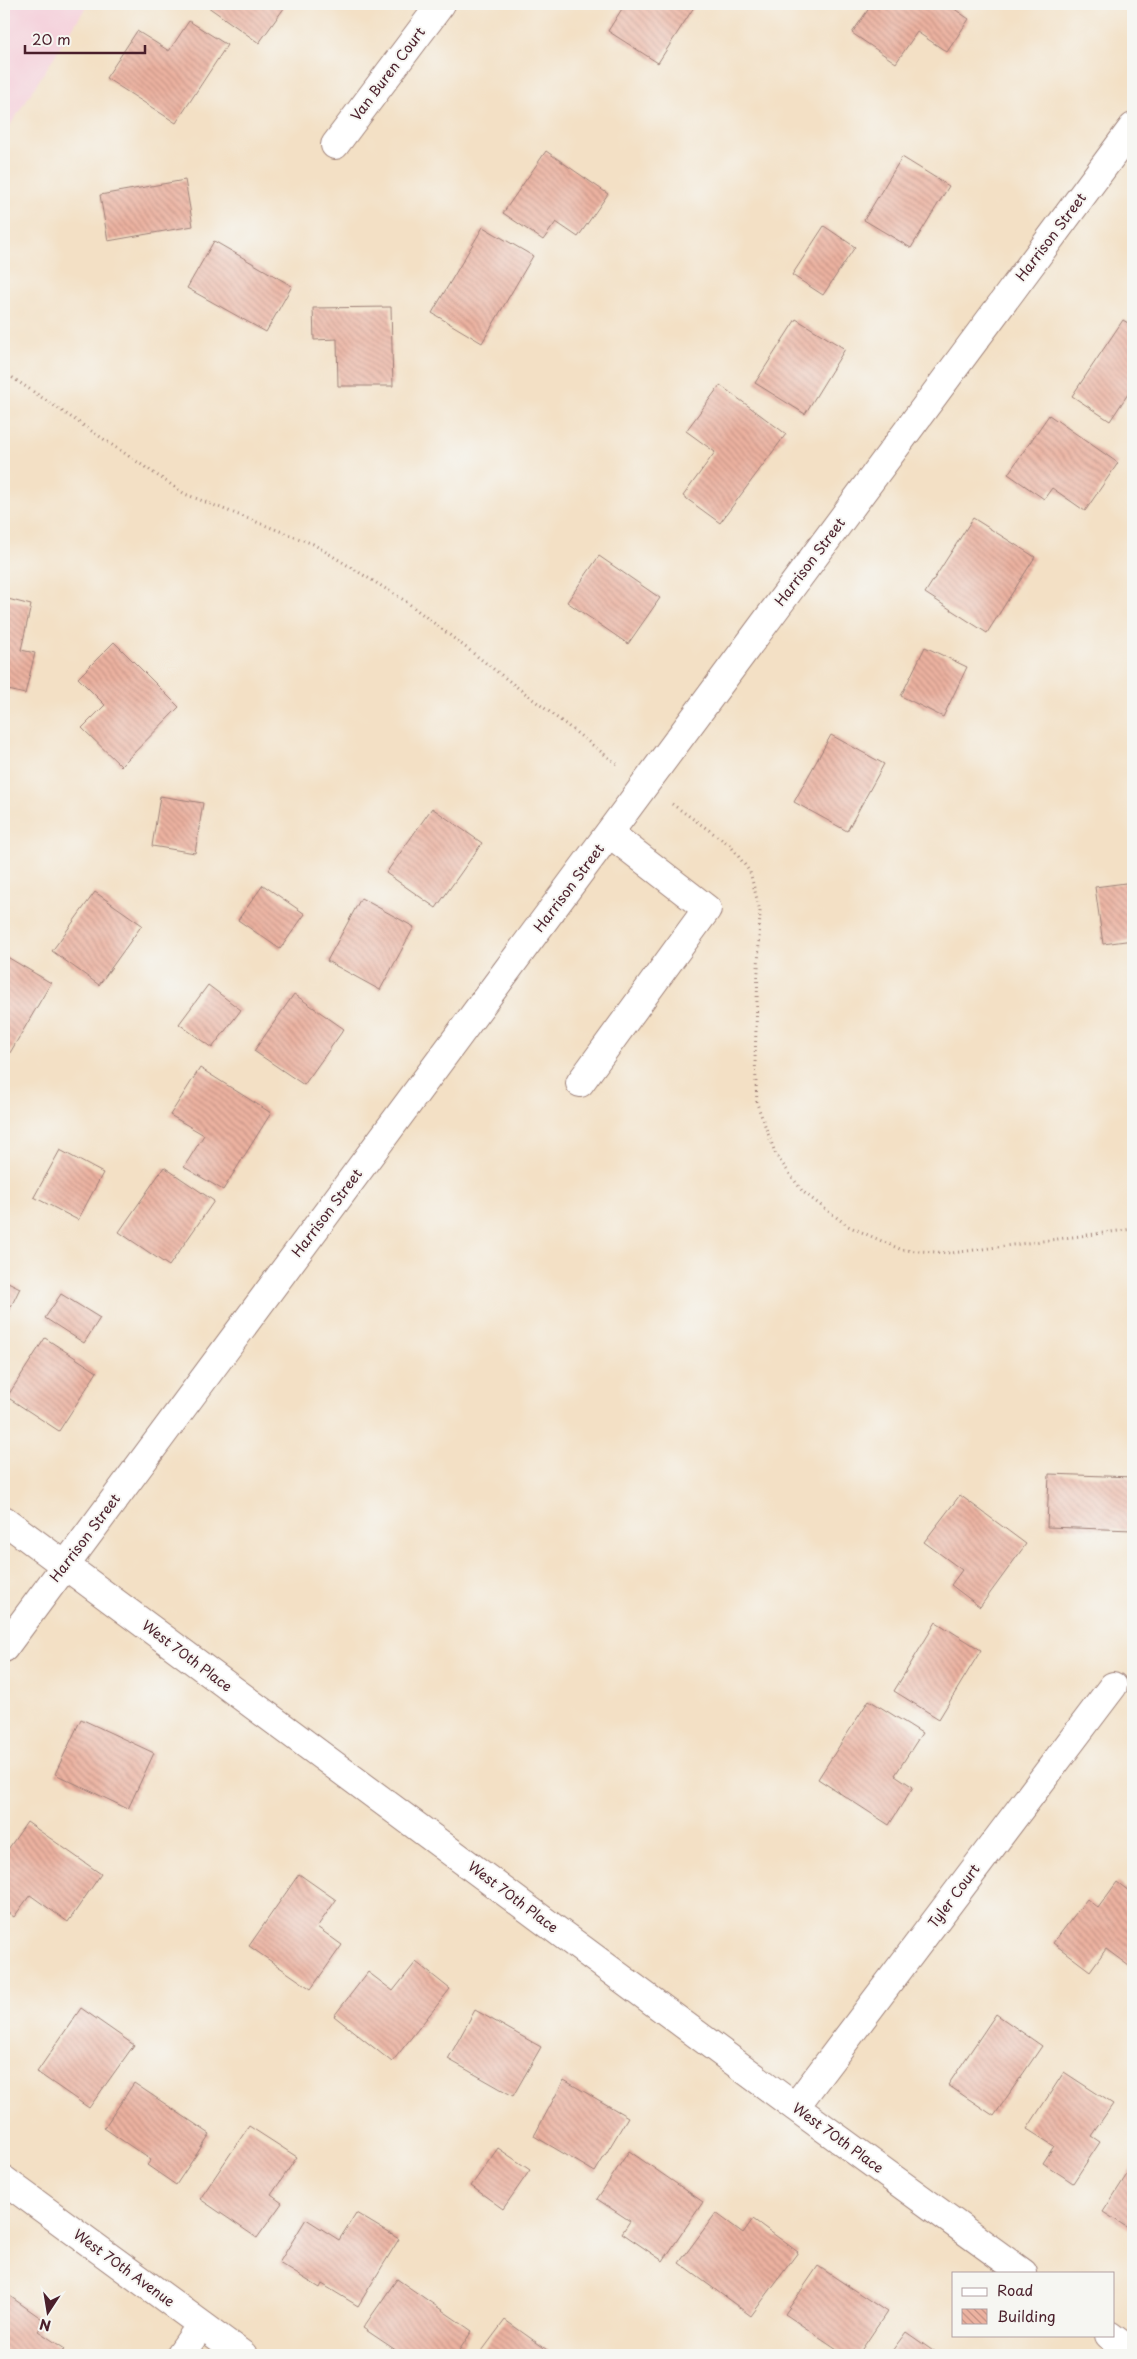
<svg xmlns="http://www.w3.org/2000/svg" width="1137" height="2359" font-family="'Playpen Sans',sans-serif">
<defs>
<pattern id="building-back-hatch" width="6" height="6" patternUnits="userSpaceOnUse" patternTransform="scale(1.25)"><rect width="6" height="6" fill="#ecb2a0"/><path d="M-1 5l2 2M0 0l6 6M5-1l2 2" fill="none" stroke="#c19083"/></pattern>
</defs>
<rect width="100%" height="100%" fill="#f6f6f2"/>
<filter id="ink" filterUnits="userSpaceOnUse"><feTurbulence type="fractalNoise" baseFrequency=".02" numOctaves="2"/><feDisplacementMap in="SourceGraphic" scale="10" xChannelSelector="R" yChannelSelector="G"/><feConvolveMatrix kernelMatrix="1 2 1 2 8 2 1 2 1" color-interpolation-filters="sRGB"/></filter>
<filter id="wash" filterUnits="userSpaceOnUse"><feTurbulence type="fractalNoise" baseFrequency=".0096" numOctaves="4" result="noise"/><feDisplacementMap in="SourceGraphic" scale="20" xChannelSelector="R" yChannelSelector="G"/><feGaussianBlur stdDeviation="1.12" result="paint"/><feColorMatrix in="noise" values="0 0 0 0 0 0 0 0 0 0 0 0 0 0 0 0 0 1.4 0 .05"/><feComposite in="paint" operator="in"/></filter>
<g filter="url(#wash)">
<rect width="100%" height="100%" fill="#f3e0c5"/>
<path fill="#f5cfda" d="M4,4h84l-84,131z"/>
<g id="blocks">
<path fill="url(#building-back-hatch)" d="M204,4h83l-28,39z
M625,4h71l-38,59 -50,-32z
M872,4h75l22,15 -22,33 -30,-20 -21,31 -44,-30z
M189,21l38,24 -51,78 -70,-45 31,-47 32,20z
M546,151l62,43 -30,43 -22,-15 -13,18 -40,-27z
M902,157l47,29 -38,62 -47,-28z
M185,180l8,46 -85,15 -8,-46z
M824,226l31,21 -32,48 -31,-20z
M483,227l50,29 -51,87 -50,-30z
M214,241l78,45 -26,46 -79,-44z
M391,307l2,79h-55l-1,-47 -23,1 -1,-32z
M796,319l49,30 -40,65 -50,-31z
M1123,320l10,6v67l-3,-2 -20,30 -38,-25z
M720,385l66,49 -66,89 -37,-27 32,-44 -29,-21z
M1049,415l69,48 -33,48 -33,-23 -8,11 -36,-25z
M973,518l62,39 -48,76 -62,-40z
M599,556l61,42 -32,46 -61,-42z
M4,598l27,7 -10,45 14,3 -10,41 -21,-5z
M114,642l65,65 -58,59 -39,-38 23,-23 -27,-27z
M925,647l42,20 -24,50 -42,-21z
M831,735l53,29 -37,67 -53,-29z
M160,796l43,7 -8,50 -43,-7z
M432,808l50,35 -46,65 -50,-35z
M1133,882v58l-30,4 -8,-57z
M263,885l42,29 -25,35 -42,-29z
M95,892l47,33 -43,60 -47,-34z
M361,898l53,29 -34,63 -53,-29z
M4,955l47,28 -47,80z
M208,985l33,25 -29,38 -33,-24z
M294,994l50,35 -40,56 -50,-34z
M200,1068l71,45 -48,77 -39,-23 20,-32 -34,-20z
M60,1150l43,23 -25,47 -44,-23z
M164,1167l50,34 -45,65 -50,-34z
M4,1280l16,8 -16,33z
M61,1294l39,24 -16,25 -39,-25z
M45,1338l52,34 -38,59 -52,-34z
M1049,1474l84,3v53l-86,-3z
M960,1495l66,49 -46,63 -29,-22 11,-15 -38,-28z
M936,1622l45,28 -42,69 -45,-28z
M869,1700l53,33 -27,42 18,12 -24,38 -71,-46z
M81,1719l73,34 -26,56 -73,-35z
M27,1822l74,52 -33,48 -38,-27 -16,22 -10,-7v-55z
M299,1874l37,26 -19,27 25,18 -31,44 -62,-43z
M1117,1882l16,12v75l-27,-20 -16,22 -37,-28 34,-44 11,9z
M416,1962l34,27 -58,73 -58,-46 34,-44 25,19z
M81,2008l53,37 -45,63 -52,-36z
M475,2010l66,37 -28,49 -65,-37z
M996,2014l46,32 -48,70 -46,-31z
M1064,2072l49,32 -22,32 9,6 -27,41 -30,-20 11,-17 -27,-17z
M564,2080l64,37 -33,55 -61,-36z
M134,2083l76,51 -34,51 -29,-20 4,-5 -47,-32z
M249,2126l48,31 -26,38 11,8 -25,35 -57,-39z
M498,2148l32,22 -27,39 -32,-23z
M629,2151l74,51 -40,59 -41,-28 8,-12 -33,-22z
M1133,2165v66l-30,-19z
M356,2213l43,26 -41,67 -36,-22 -2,4 -41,-25 27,-44 33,21z
M716,2213l27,20 10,-14 45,33 -47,64 -72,-53z
M818,2266l69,46 -29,43h-12l-61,-41z
M397,2279l75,52 -16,24h-53l-40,-27z
M4,2292l41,29 -7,10 27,18 -5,6h-56z
M505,2320l45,32 -3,3h-68z
M906,2332l33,23h-50z"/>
</g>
</g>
<g filter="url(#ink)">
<use href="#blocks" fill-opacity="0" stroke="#9e8078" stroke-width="1"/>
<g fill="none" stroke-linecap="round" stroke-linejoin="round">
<g stroke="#9e8078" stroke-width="30">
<path id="minor" d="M335,145l106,-141
M580,1083l127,-174 -98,-76
M4,1520l791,587 228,166
M4,1648l1129,-1521
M795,2107l318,-421
M4,2180l239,175
M1109,2335l24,18
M180,2355l21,-30"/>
</g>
<path stroke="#9e8078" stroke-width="3" stroke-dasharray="1 4" stroke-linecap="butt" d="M4,372l181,122 128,50 91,56 213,164
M672,804l58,41 20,27 10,39 -5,148 2,45 19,51 27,37 45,34 54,24 50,3 181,-24"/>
<use href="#minor" stroke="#fff" stroke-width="28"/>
</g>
</g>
<g text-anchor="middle" stroke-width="4" stroke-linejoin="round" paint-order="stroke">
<g font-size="14" fill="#4a1f2b" stroke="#f6f6f2">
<text transform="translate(388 74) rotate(-53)" y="5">Van Buren Court</text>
<text transform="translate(1051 237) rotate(-53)" y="5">Harrison Street</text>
<text transform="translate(810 562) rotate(-53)" y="5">Harrison Street</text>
<text transform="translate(569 888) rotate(-53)" y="5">Harrison Street</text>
<text transform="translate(327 1213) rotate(-53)" y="5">Harrison Street</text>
<text transform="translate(85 1538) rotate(-53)" y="5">Harrison Street</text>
<text transform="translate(187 1656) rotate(37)" y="5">West 70th Place</text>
<text transform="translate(954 1896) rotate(-53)" y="5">Tyler Court</text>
<text transform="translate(513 1897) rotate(37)" y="5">West 70th Place</text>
<text transform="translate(838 2138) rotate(36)" y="5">West 70th Place</text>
<text transform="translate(124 2268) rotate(36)" y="5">West 70th Avenue</text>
</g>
</g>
<rect width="1137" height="2359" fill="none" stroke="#f6f6f2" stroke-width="20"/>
<rect x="952" y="2272" width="162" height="65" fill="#f6f6f2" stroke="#b1a0a2"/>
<rect x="962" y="2288" width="25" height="8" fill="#ffffff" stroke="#b1a0a2"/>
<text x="997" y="2296" font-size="15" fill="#4a1f2b">Road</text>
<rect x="962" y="2309" width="25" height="15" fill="url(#building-back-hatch)" stroke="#b1a0a2"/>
<text x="997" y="2322" font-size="15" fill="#4a1f2b">Building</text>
<g transform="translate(48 2312) rotate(192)" stroke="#f6f6f2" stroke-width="4" paint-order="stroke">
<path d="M0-4L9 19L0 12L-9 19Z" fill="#4a1f2b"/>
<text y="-8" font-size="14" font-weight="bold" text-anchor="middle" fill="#4a1f2b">N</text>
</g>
<path d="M25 45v8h120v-8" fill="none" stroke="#4a1f2b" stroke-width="2.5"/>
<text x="32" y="45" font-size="15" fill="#4a1f2b" stroke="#f6f6f2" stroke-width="4" paint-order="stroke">20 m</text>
</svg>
